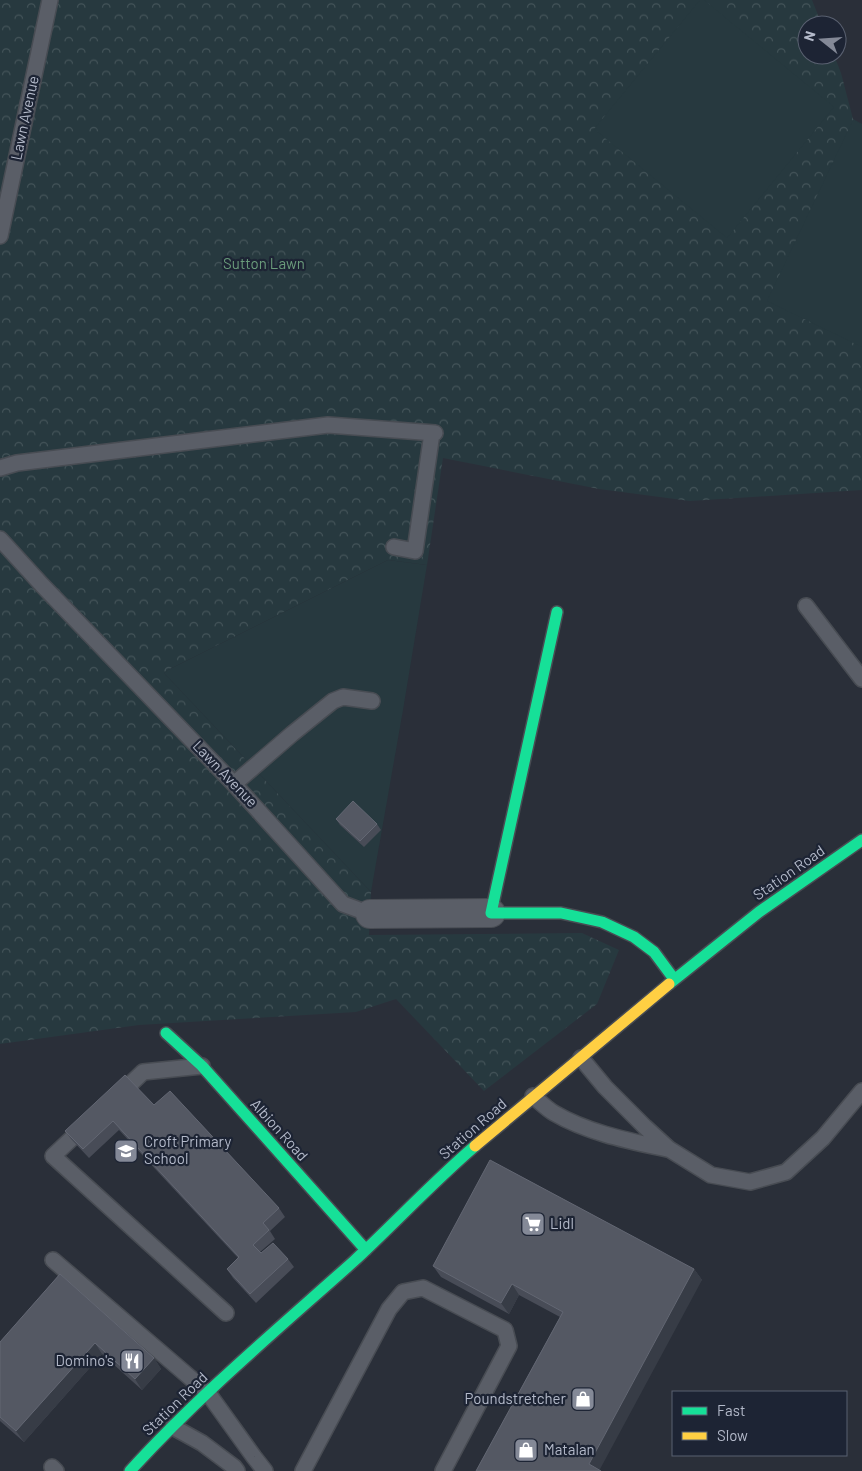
<svg xmlns="http://www.w3.org/2000/svg" width="862" height="1471" font-family="Barlow,sans-serif">
<defs>
<pattern id="park-crowns" width="20" height="18" patternUnits="userSpaceOnUse" patternTransform="scale(1.25)"><rect width="20" height="18" fill="#27393f"/><path d="M2 6a3 3 0 1 1 6 0M12 15a3 3 0 1 1 6 0" fill="none" stroke="#445459"/></pattern>
</defs>
<rect width="100%" height="100%" fill="#2a2f39"/>
<path fill="url(#park-crowns)" d="M0,0h812l10,25h-15v30h27l7,18 12,46 9,5v366l-172,11 -91,-12 -156,-31 -16,107 -39,-5 -220,110 -4,3 207,219 -2,43 213,-2 37,17 -22,54 -113,87 -88,-92 -40,13 -217,13 -139,19z"/>
<path fill="#27393f" d="M700,0h4l130,107 -107,131 -133,-109z
M853,120l9,4v223l-95,-46z
M388,560l39,5 -24,145 -32,182 -207,-219 4,-3z"/>
<g fill="none" stroke-linecap="round" stroke-linejoin="round">
<g stroke="#484c53" stroke-width="18">
<path id="lane" d="M0,236l50,-236
M0,468l17,-5 311,-38 107,8
M0,539l42,46 192,199 109,120 27,10
M394,547l21,4 17,-118
M806,606l56,73
M234,784l58,-50 41,-33 10,-4 29,4
M581,1058l24,29 40,40 24,22 42,26 39,7 36,-10 37,-34 39,-47
M118,1096l25,-24 59,-6
M533,1096c7,6 14,13 21,17 34,20 76,28 113,36
M86,1125l-33,31 173,157
M53,1260l155,133 46,64 11,14
M173,1427l29,16 32,24 3,4
M52,1467l4,4
M303,1471l86,-162 14,-17 20,-4 82,42 4,16 -66,125"/>
</g>
<g stroke="#484c53" stroke-width="30">
<path id="street" d="M370,914l121,-1"/>
</g>
<g stroke="#484c53" stroke-width="14">
<path id="fast" d="M557,612l-66,301h70l41,9 32,15 20,15 20,27
M669,984l90,-72 103,-72
M166,1033l36,33 164,184
M130,1471c69,-76 148,-142 224,-210 41,-38 79,-79 121,-115"/>
</g>
<g stroke="#484c53" stroke-width="14">
<path id="slow" d="M475,1146l194,-162"/>
</g>
<use href="#lane" stroke="#5a5e67" stroke-width="15"/>
<use href="#street" stroke="#5a5e67" stroke-width="28"/>
<use href="#fast" stroke="#16e098" stroke-width="11"/>
<use href="#slow" stroke="#ffcf43" stroke-width="11"/>
</g>
<path fill="#484c57" d="M336,819l41,5 4,6 -17,17 -24,-22z
M154,1105l125,103 6,9 -15,14 5,8 -15,13 1,1 27,6 6,8 -38,36 -23,-25 -6,-9 11,-11 -119,-128 -30,28 -18,-19 -6,-8z
M433,1266l261,3 8,11 -226,191 84,-154 -41,-22 -10,19 -68,-37z
M60,1274l94,84 7,11 -19,21 -40,-36 -78,88 -24,-21v-79z"/>
<path fill="#373c46" d="M694,1269l8,11 -103,191 -10,-7z
M512,1284l7,11 -10,19 -8,-11z
M95,1343l7,11 -78,88 -8,-11z
M154,1358l7,11 -19,21 -7,-11z"/>
<path fill="#545863" stroke="#636773" d="M353,801l24,23 -17,17 -24,-22z
M125,1075l29,30 16,-14 109,117 -16,15 6,7 -16,15 8,8 12,-10 15,16 -38,35 -23,-25 12,-12 -126,-136 -30,28 -18,-18z
M490,1160l204,109 -105,195 12,7h-125l87,-159 -51,-28 -11,19 -68,-37z
M60,1274l94,84 -19,21 -40,-36 -79,88 -16,-14v-75z"/>
<defs>
<g id="school-square" transform="scale(1.25)"><rect x="-9" y="-9" width="18" height="18" rx="4" fill="#848997" stroke="#1d2434"/><path d="M0-5L7-2L0 1L-7-2ZM-4 1L0 2.5L4 1V4Q0 6-4 4Z" fill="#fff"/></g>
<g id="supermarket-square" transform="scale(1.25)"><rect x="-9" y="-9" width="18" height="18" rx="4" fill="#848997" stroke="#1d2434"/><path d="M-6-5.5h2.5l.6 2H6L4.5 2H-2.5L-4.4-4H-6ZM-1.5 3.2a1.3 1.3 0 1 0 .1 0ZM3 3.2a1.3 1.3 0 1 0 .1 0Z" fill="#fff"/></g>
<g id="restaurant-square" transform="scale(1.25)"><rect x="-9" y="-9" width="18" height="18" rx="4" fill="#848997" stroke="#1d2434"/><path d="M-5-6h1v4h1v-4h1v4h1v-4h1v5L-1.5 .5V6h-2V.5L-5-1ZM5-6V6H3V1.5H1.5Q1.5-4 5-6Z" fill="#fff"/></g>
<g id="shop-square" transform="scale(1.25)"><rect x="-9" y="-9" width="18" height="18" rx="4" fill="#848997" stroke="#1d2434"/><path d="M-5-2.5h2.3a2.7 3.5 0 0 1 5.4 0H5L5.5 6h-11ZM-1.5-2.5h3a1.5 2.3 0 0 0-3 0Z" fill="#fff"/></g>
</defs>
<g fill-rule="evenodd">
<use href="#school-square" x="126" y="1151"/>
<use href="#supermarket-square" x="533" y="1224"/>
<use href="#restaurant-square" x="132" y="1361"/>
<use href="#shop-square" x="583" y="1399"/>
<use href="#shop-square" x="526" y="1450"/>
</g>
<g text-anchor="middle" stroke-width="4.5" stroke-linejoin="round" paint-order="stroke">
<g font-size="15" fill="#b4baca" stroke="#1d2434">
<text transform="translate(25 118) rotate(-78)" y="5">Lawn Avenue</text>
<text transform="translate(225 774) rotate(46)" y="5">Lawn Avenue</text>
<text transform="translate(789 873) rotate(-35)" y="5">Station Road</text>
<text transform="translate(473 1129) rotate(-41)" y="5">Station Road</text>
<text transform="translate(279 1130) rotate(48)" y="5">Albion Road</text>
<text transform="translate(175 1404) rotate(-44)" y="5">Station Road</text>
</g>
<g font-size="15" fill="#6a9c7b" stroke="#1d2434">
<text x="264" y="269">Sutton Lawn</text>
</g>
<g font-size="15" fill="#b4baca" stroke="#1d2434" text-anchor="start">
<text x="144" y="1147">Croft Primary<tspan x="144" dy="17">School</tspan></text>
<text x="550" y="1229">Lidl</text>
<text x="114" y="1366" text-anchor="end">Domino's</text>
<text x="566" y="1404" text-anchor="end">Poundstretcher</text>
<text x="544" y="1455">Matalan</text>
</g>
</g>
<rect x="672" y="1391" width="175" height="65" fill="#1d2434" stroke="#596070"/>
<rect x="682" y="1407" width="25" height="8" fill="#16e098" stroke="#596070"/>
<text x="717" y="1416" font-size="15" fill="#b4baca">Fast</text>
<rect x="682" y="1432" width="25" height="8" fill="#ffcf43" stroke="#596070"/>
<text x="717" y="1441" font-size="15" fill="#b4baca">Slow</text>
<g transform="translate(822 40) rotate(287)"><circle r="24" fill="#1d2434" stroke="#596070"/>
<path d="M0-4L9 19L0 12L-9 19Z" fill="#848997"/>
<text y="-8" font-size="14" font-weight="bold" text-anchor="middle" fill="#b4baca">N</text>
</g>
</svg>
